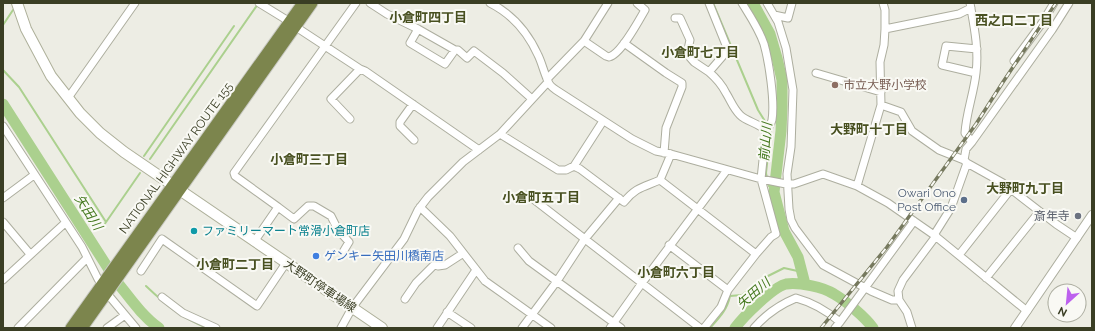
<svg xmlns="http://www.w3.org/2000/svg" width="1095" height="331" font-family="Raleway,'Noto Sans JP',sans-serif">
<rect width="100%" height="100%" fill="#edede4"/>
<g fill="none" stroke-linecap="round" stroke-linejoin="round">
<path stroke="#abd08e" stroke-width="2" d="M713,3l45,107 10,16
M3,25l10,-15
M3,70l16,17 87,135
M144,156l90,-130
M150,159l108,-155
M767,179l-1,-6 5,-44
M768,183l1,3 5,6
M104,225l36,-52
M146,286c21,20 35,31 61,42
M710,328c10,-11 17,-18 20,-32l12,-1 22,-17 20,-10 18,4"/>
<path stroke="#abd08e" stroke-width="11" d="M753,3l17,31 7,24 5,22v27l-1,24 -7,61 10,39 14,26 7,27
M3,104l114,178c13,16 25,34 42,46
M735,328c8,-11 38,-41 51,-44 13,-2 37,3 48,10 12,7 31,23 39,34"/>
<g stroke="#adae9f" stroke-width="9">
<path id="minor" d="M259,3l31,19
M370,3l17,11 31,15 37,21h3l9,8 7,-7 29,22 29,26
M490,3c22,11 38,30 48,52 4,8 6,18 10,26 1,4 5,7 8,9l76,49 24,12 15,3 90,25 25,5h8l29,-10 34,12 31,17 46,32 93,76
M742,3c8,13 17,26 22,41 5,18 11,57 8,76 -1,4 -3,7 -6,11
M767,3l11,19 8,26 7,42 -2,57 -4,27 2,35 2,11 4,8 28,37 48,26 21,9h7
M970,3c4,23 9,46 6,70 -2,20 -10,40 -11,60l7,9 -6,7 -2,11 3,3 36,20 53,41 21,14
M774,15l14,3 4,-15
M675,18h5l10,22 -3,14 7,8 15,10 19,-22 -19,-47
M296,27l64,42 5,2 114,79
M418,29l-8,14 35,21 10,-14
M885,29l74,-15 12,-6
M584,41l22,15 3,1c12,-3 29,-35 36,-47l-8,-7
M624,43l42,30 16,10v4l-16,41 -2,25
M1014,61l28,-38 12,-20
M816,73l65,19
M976,73l-34,-8 4,-19 31,3
M547,79l37,-38 24,-38
M68,98l67,-95
M413,104l-13,18v4l14,14
M881,105l20,7 11,19 27,19 25,10
M350,119l-19,-20 29,-30
M3,126l79,121 16,32 12,18 26,31
M500,134l58,36h8l8,-4 6,3 44,33c12,-15 20,-15 36,-22l96,74
M972,142l80,-112 17,-27
M574,166l29,-45
M660,180l11,-26
M857,186l24,-81 -1,-43 4,-17 1,-16v-19l-2,-7
M528,195l172,133
M3,198l31,-23
M278,207l16,12 14,-13h6l17,10 7,14 11,12 -6,10
M420,207l30,29 35,45 66,47
M3,222l27,32
M934,235l17,-27 16,-45
M254,242l24,-35 -43,-31 -1,-3 122,-170
M669,245l59,45
M518,248l11,13 92,67
M959,255l52,-66
M141,271l21,-32 95,67 29,-43
M986,278l53,-66
M3,280l62,-57
M162,297l21,16 33,15
M405,299l11,-16 19,-19 3,2 7,-1 17,-11
M447,312l24,16
M840,322l74,-101
M18,328l69,-70
M107,328l18,-13
M341,328l11,-20 52,-69 14,-29 10,-13 35,-35 37,-28 48,-52
M437,328l39,-58
M522,328l35,-47 27,-41 35,-42
M610,328l32,-45 85,-113
M704,328l17,-21 7,-17 28,-36 15,-17 5,-3 -15,-55 5,-48c-7,-8 -19,-9 -26,-16 -7,-7 -9,-14 -14,-22 -4,-8 -10,-15 -17,-21
M754,328c12,-14 25,-23 42,-30 18,5 30,12 44,24l-5,6
M912,328l-5,-16 -8,-12 -1,-9 5,-11 33,-44"/>
</g>
<g stroke="#adae9f" stroke-width="10">
<path id="tertiary" d="M1015,328l77,-113"/>
</g>
<g stroke="#aeb09a" stroke-width="12">
<path id="secondary" d="M17,3l9,26 25,47 29,37 20,20 24,19 258,176"/>
</g>
<g stroke="#c8c9c2" stroke-width="13">
<path id="trunk" d="M71,328l232,-325
M82,328l230,-325"/>
</g>
<use href="#minor" stroke="#fff" stroke-width="7"/>
<use href="#tertiary" stroke="#fff" stroke-width="8"/>
<use href="#secondary" stroke="#fff" stroke-width="10"/>
<use href="#trunk" stroke="#7c854d" stroke-width="11"/>
<g stroke="#76795e" stroke-width="3.5">
<path id="rail" d="M821,328l66,-81 89,-123 27,-42 53,-79"/>
</g>
<use href="#rail" stroke="#f9f9f4" stroke-width="2" stroke-dasharray="6" stroke-linecap="butt"/>
</g>
<circle fill="#8d6e63" stroke="#f9f9f4" stroke-width="1.5" cx="835" cy="85" r="4"/>
<circle fill="#5c6f8a" stroke="#f9f9f4" stroke-width="1.5" cx="964" cy="200" r="4"/>
<circle fill="#6b7280" stroke="#f9f9f4" stroke-width="1.5" cx="1078" cy="216" r="4"/>
<circle fill="#0f9aa8" stroke="#f9f9f4" stroke-width="1.5" cx="194" cy="231" r="4"/>
<circle fill="#3f7fe0" stroke="#f9f9f4" stroke-width="1.5" cx="316" cy="256" r="4"/>
<g text-anchor="middle" stroke-width="4" stroke-linejoin="round" paint-order="stroke">
<g font-size="12" fill="#785e54" stroke="#f9f9f4" text-anchor="start">
<text x="843" y="89">市立大野小学校</text>
</g>
<g font-size="12" fill="#3a3e24" stroke="#f9f9f4">
<text transform="translate(176 158) rotate(-54)" y="4">NATIONAL HIGHWAY ROUTE 155</text>
<text transform="translate(320 286) rotate(34)" y="4">大野町停車場線</text>
</g>
<g font-size="12" fill="#4e5e75" stroke="#f9f9f4" text-anchor="end">
<text x="956" y="197">Owari Ono<tspan x="956" dy="14">Post Office</tspan></text>
</g>
<g font-size="12" fill="#5b616d" stroke="#f9f9f4" text-anchor="end">
<text x="1070" y="220">斎年寺</text>
</g>
<g font-size="12" fill="#0d838f" stroke="#f9f9f4" text-anchor="start">
<text x="202" y="235">ファミリーマート常滑小倉町店</text>
</g>
<g font-size="12" fill="#366cbe" stroke="#f9f9f4" text-anchor="start">
<text x="324" y="260">ゲンキー矢田川橋南店</text>
</g>
<g font-size="13" font-weight="bold" fill="#485020" stroke="#f9f9f4">
<text x="428" y="22">小倉町四丁目</text>
<text x="1014" y="25">西之口二丁目</text>
<text x="700" y="57">小倉町七丁目</text>
<text x="869" y="134">大野町十丁目</text>
<text x="309" y="164">小倉町三丁目</text>
<text x="1025" y="193">大野町九丁目</text>
<text x="541" y="202">小倉町五丁目</text>
<text x="235" y="269">小倉町二丁目</text>
<text x="676" y="277">小倉町六丁目</text>
</g>
<g font-size="13" font-style="italic" fill="#45791f" stroke="#f9f9f4">
<text transform="translate(765 142) rotate(-85)" y="5">前山川</text>
<text transform="translate(89 212) rotate(57)" y="5">矢田川</text>
<text transform="translate(753 293) rotate(-41)" y="5">矢田川</text>
</g>
</g>
<rect width="1095" height="331" fill="none" stroke="#3a3e24" stroke-width="8"/>
<g transform="translate(1067 303) rotate(207)"><circle r="19" fill="#f9f9f4" stroke="#adaea1"/>
<path d="M0-3L7 15L0 10L-7 15Z" fill="#bd61ee"/>
<text y="-6" font-size="11" font-weight="bold" text-anchor="middle" fill="#3a3e24">N</text>
</g>
</svg>
